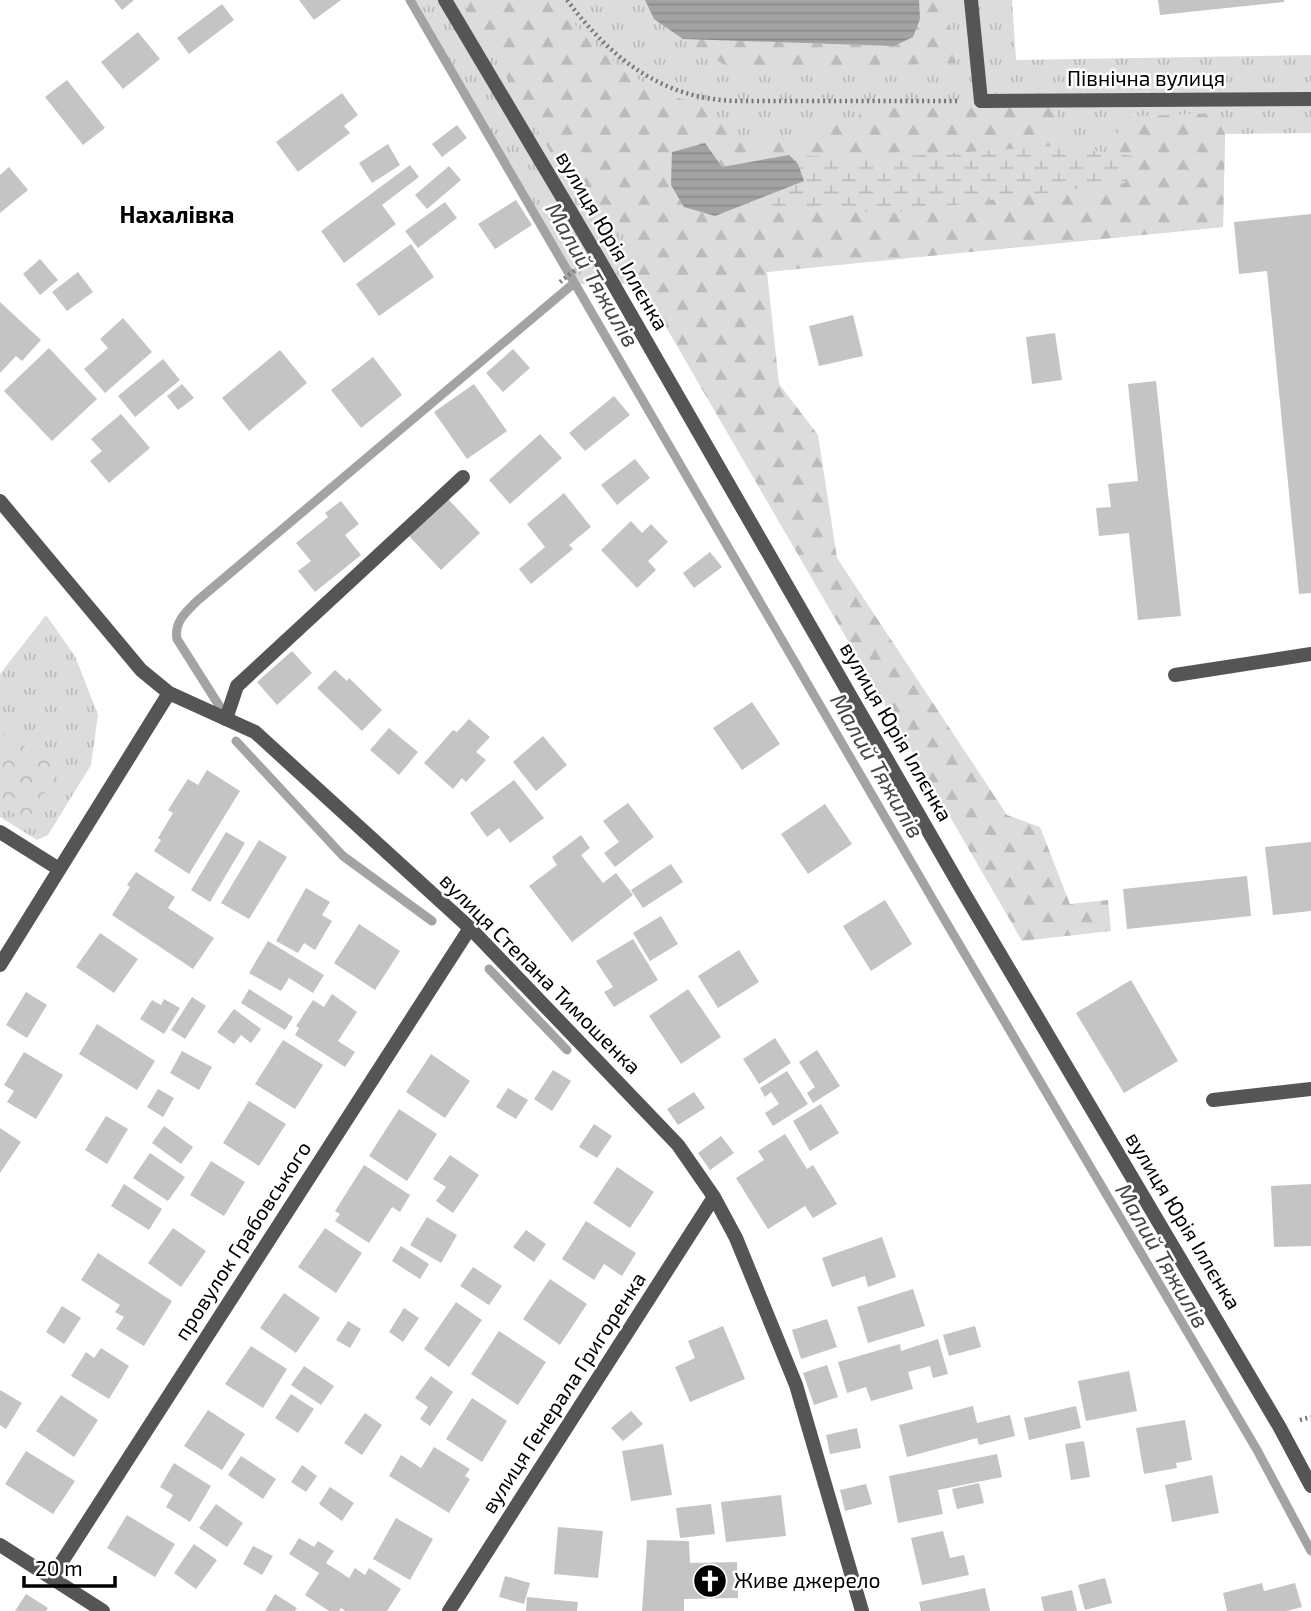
<svg xmlns="http://www.w3.org/2000/svg" width="1311" height="1611" font-family="'Exo 2',sans-serif">
<defs>
<pattern id="grass-tufts" width="24" height="20" patternUnits="userSpaceOnUse" patternTransform="scale(1.75)"><rect width="24" height="20" fill="#dcdcdc"/><path d="M3 7l-1-3M5 7V3M7 7l1-3M15 17l-1-3M17 17v-4M19 17l1-3" fill="none" stroke="#bbb"/></pattern>
<pattern id="forest-firs" width="22" height="20" patternUnits="userSpaceOnUse" patternTransform="scale(1.75)"><rect width="22" height="20" fill="#dcdcdc"/><path d="M5 1l3.5 6h-7zM16 11l3.5 6h-7z" fill="#bbb"/></pattern>
<pattern id="wetland-marsh" width="20" height="14" patternUnits="userSpaceOnUse" patternTransform="scale(1.75)"><rect width="20" height="14" fill="#dcdcdc"/><path d="M1 5h8M5 5V1M11 12h8M15 12V8" fill="none" stroke="#bbb"/></pattern>
<pattern id="park-crowns" width="20" height="18" patternUnits="userSpaceOnUse" patternTransform="scale(1.75)"><rect width="20" height="18" fill="#dcdcdc"/><path d="M2 6a3 3 0 1 1 6 0M12 15a3 3 0 1 1 6 0" fill="none" stroke="#bbb"/></pattern>
<pattern id="water-rules" width="6" height="5" patternUnits="userSpaceOnUse" patternTransform="scale(1.75)"><rect width="6" height="5" fill="#a3a3a3"/><path d="M0 2.5h6" fill="none" stroke="#8b8b8b"/></pattern>
</defs>
<rect width="100%" height="100%" fill="#fff"/>
<path fill="url(#grass-tufts)" d="M410,0h602l4,60 295,-5v78l-86,1 -2,93 -582,57h-68z
M46,615l29,41 23,59 -7,50 -43,70 -11,5 -37,-23v-143z"/>
<path fill="url(#forest-firs)" d="M461,0h93c30,37 66,74 111,93 13,6 28,8 41,14 11,6 17,20 27,26 32,19 67,10 96,-10l26,5 6,-20 192,-1 7,15 -1,24 -185,12 -85,-3 -67,12 -7,49 32,-12 142,9 244,-57 -24,-3 16,-36 89,-4 11,21 -2,93 -456,45 12,112 39,51 19,123 170,257 33,12 30,77 38,-4 3,31 -89,10 -381,-657 -16,-51 -31,-7z
M919,0h26l11,63 -225,6 -48,-30 211,7 26,-27z"/>
<path fill="url(#wetland-marsh)" d="M1059,146l74,10 -8,27 -236,30 -142,-9 57,-23 -6,-17 -9,-9 85,3z"/>
<path fill="url(#park-crowns)" d="M0,732l60,35 -32,55 -28,-17z"/>
<path fill="url(#water-rules)" d="M645,0h274l1,19 -7,18 -19,9 -211,-7 -29,-20z
M705,143l17,24 67,-12 9,9 6,17 -89,35 -31,-9 -13,-22 1,-33z"/>
<g fill="none" stroke-linecap="round" stroke-linejoin="round">
<path stroke="#a3a3a3" stroke-width="9" d="M410,0l526,905 321,545 54,101
M220,707l-43,-68c-3,-17 9,-27 20,-38l376,-317
M236,741l107,115 89,65
M489,969l78,81"/>
</g>
<path fill="#c4c4c4" d="M114,0h20l-12,10z
M299,0h42l-27,20z
M1158,0h126v2l-124,13z
M222,4l12,16 -45,34 -12,-16z
M138,32l22,27 -37,30 -22,-27z
M67,80l38,48 -22,17 -38,-48z
M342,93l16,22 -14,11 6,7 -52,39 -22,-30z
M457,125l10,13 -25,19 -10,-13z
M388,144l12,21 -28,18 -13,-20z
M410,165l9,12 -37,28 14,19 -52,39 -23,-32z
M449,166l12,14 -34,29 -12,-14z
M9,167l19,23 -28,23v-38z
M516,200l16,25 -37,24 -17,-25z
M445,202l12,16 -39,30 -13,-17z
M1311,214v379l-12,1 -32,-323 -28,3 -5,-52z
M411,244l23,33 -55,39 -23,-32z
M40,259l18,21 -18,15 -17,-21z
M78,272l15,20 -26,19 -15,-19z
M0,302l41,38 -19,21 -6,-5 -16,17z
M853,315l10,41 -44,10 -10,-40z
M123,318l29,34 -47,41 -21,-24 24,-21 -8,-9z
M1055,333l7,47 -30,4 -6,-47z
M49,348l48,51 -45,42 -48,-50z
M513,349l17,19 -27,24 -17,-19z
M280,350l27,33 -58,48 -27,-33z
M373,357l29,38 -41,33 -30,-38z
M163,359l17,21 -45,37 -17,-21z
M1156,381l25,235 -43,4 -9,-87 -30,3 -3,-28 15,-1 -3,-23 30,-3 -10,-97z
M182,384l12,14 -16,12 -11,-14z
M474,384l33,47 -40,28 -33,-47z
M614,396l16,19 -45,36 -16,-18z
M121,414l29,34 -41,35 -19,-22 12,-10 -11,-12z
M540,434l22,24 -52,46 -21,-24z
M635,459l15,19 -33,27 -16,-20z
M564,493l27,34 -22,18 4,4 -42,35 -12,-15 26,-22 -18,-23z
M448,499l32,34 -39,37 -32,-34z
M341,501l18,23 -14,11 16,20 -46,37 -17,-21 13,-10 -15,-18 32,-26 -3,-4z
M631,521l11,12 9,-9 17,18 -20,19 8,9 -19,18 -36,-38z
M710,552l12,15 -28,21 -11,-15z
M292,651l20,22 -35,32 -20,-23z
M335,670l12,11 2,-3 33,32 -20,21 -45,-43z
M752,702l28,42 -38,26 -29,-42z
M469,719l21,18 -14,15 10,8 -20,22 -4,-4 -9,11 -29,-26 29,-33 4,2z
M389,728l29,24 -19,23 -29,-25z
M543,736l24,29 -31,26 -23,-29z
M207,770l33,21 -51,83 -35,-23 7,-11 -3,-2 15,-25 -5,-3 20,-31 10,6z
M514,780l30,38 -34,25 -11,-15 -12,9 -17,-24z
M628,803l26,34 -39,30 -11,-14 15,-11 -16,-21z
M825,804l27,40 -44,30 -27,-40z
M226,832l19,11 -35,59 -19,-12z
M581,835l9,13 -9,7 22,28 13,-10 17,22 -61,47 -43,-56 28,-21 -5,-8z
M259,840l28,17 -38,62 -28,-16z
M1311,842v69l-38,4 -8,-68z
M671,864l12,18 -40,26 -12,-18z
M136,872l39,25 -7,11 46,30 -21,31 -81,-54 18,-28 -3,-2z
M1247,876l4,40 -124,13 -4,-40z
M306,888l24,14 -8,13 10,6 -17,29 -11,-7 -6,10 -22,-12z
M885,900l27,44 -41,27 -28,-45z
M661,916l17,28 -28,17 -17,-28z
M359,924l41,27 -25,39 -41,-27z
M100,933l38,26 -24,34 -38,-26z
M633,939l25,41 -44,27 -10,-15 9,-5 -17,-26z
M268,941l56,34 -11,18 -24,-15 -8,13 -32,-18z
M739,950l20,32 -41,26 -20,-32z
M1131,980l47,81 -54,32 -48,-80z
M249,989l44,28 -8,13 -44,-27z
M688,989l33,48 -40,27 -32,-48z
M26,992l21,13 -20,33 -21,-13z
M332,994l25,18 -19,29 17,11 -10,15 -50,-32 4,-7 -3,-2 17,-26 11,7z
M192,997l14,9 -21,33 -14,-9z
M164,999l16,9 -16,26 -24,-15 12,-19 9,5z
M234,1009l27,20 -10,14 -10,-8 -7,9 -17,-12z
M97,1024l58,37 -18,29 -58,-36z
M775,1038l16,25 -32,21 -16,-25z
M283,1040l40,25 -28,44 -40,-25z
M817,1050l23,36 -27,17 -6,-10 8,-6 -16,-25z
M182,1051l30,16 -13,23 -29,-17z
M24,1052l39,23 -27,44 -29,-17 7,-11 -10,-6z
M431,1054l39,27 -25,37 -39,-26z
M553,1070l18,11 -19,30 -18,-12z
M787,1071l21,33 -35,22 -8,-13 14,-9 -8,-12 -6,5 -5,-9z
M508,1088l20,12 -12,19 -20,-12z
M158,1089l16,9 -11,19 -16,-10z
M694,1092l11,16 -27,17 -11,-16z
M249,1101l37,23 -27,42 -36,-23z
M821,1104l18,29 -29,18 -17,-30z
M399,1109l38,25 -30,47 -38,-25z
M106,1116l22,13 -21,35 -22,-14z
M594,1124l18,12 -15,22 -18,-11z
M164,1126l29,21 -12,17 -29,-21z
M0,1128l21,14 -21,31z
M785,1134l22,35 6,-4 24,39 -24,14 -8,-12 -37,23 -32,-51 28,-18 -6,-9z
M721,1136l13,17 -24,17 -12,-17z
M150,1153l35,24 -17,24 -35,-23z
M450,1155l29,20 -26,38 -17,-12 10,-14 -13,-8z
M211,1161l34,21 -21,34 -34,-21z
M364,1165l46,30 -10,17 -8,-5 -23,36 -34,-22 5,-7 -5,-3z
M617,1167l37,25 -24,36 -37,-25z
M124,1184l38,25 -13,21 -38,-24z
M1311,1184v62l-37,1 -3,-61z
M427,1217l30,18 -16,28 -31,-18z
M586,1221l50,32 -14,23 -18,-12 -10,16 -32,-21z
M173,1228l33,23 -25,36 -33,-24z
M325,1228l37,25 -26,40 -38,-26z
M526,1230l20,14 -12,18 -21,-15z
M882,1237l14,40 -28,10 -3,-11 -33,11 -10,-29z
M401,1246l28,18 -9,15 -28,-18z
M98,1253l74,48 -28,45 -28,-17 8,-12 -9,-5 5,-7 -39,-25z
M473,1267l29,19 -13,19 -29,-19z
M550,1279l37,25 -27,41 -37,-26z
M913,1289l12,37 -57,17 -11,-36z
M284,1293l36,25 -24,35 -36,-25z
M456,1302l26,18 -33,47 -25,-18z
M62,1306l19,12 -17,26 -18,-12z
M404,1308l15,10 -16,24 -14,-10z
M827,1319l10,28 -36,12 -9,-29z
M348,1321l13,8 -11,19 -14,-8z
M723,1326l22,53 -55,23 -15,-35 20,-9 -7,-17z
M975,1326l6,21 -32,9 -6,-21z
M499,1331l47,31 -28,43 -47,-31z
M938,1339l10,35 -15,4 -3,-12 -22,6 5,17 -42,12 -5,-14 -19,6 -9,-31 62,-18 1,7z
M251,1346l36,23 -24,39 -38,-24z
M101,1348l28,18 -20,33 -38,-23 15,-24 8,6z
M827,1365l11,32 -24,8 -11,-32z
M304,1366l30,20 -13,19 -30,-20z
M1129,1371l8,40 -51,10 -8,-40z
M431,1376l22,16 -23,34 -10,-7 8,-12 -13,-9z
M0,1390l22,13 -16,26 -6,-4z
M291,1394l23,15 -16,24 -23,-15z
M61,1395l37,25 -24,37 -38,-26z
M472,1398l35,23 -25,41 -36,-23z
M973,1406l4,17 33,-8 5,21 -36,9 -2,-7 -70,19 -8,-32z
M1076,1406l5,22 -52,12 -5,-22z
M208,1410l37,24 -23,36 -38,-24z
M631,1411l12,13 -20,17 -12,-13z
M365,1413l17,12 -20,30 -18,-12z
M1185,1420l7,40 -16,3 1,5 -33,6 -8,-46z
M857,1428l4,20 -31,6 -4,-19z
M1084,1441l6,36 -19,3 -6,-36z
M663,1444l9,51 -41,6 -9,-50z
M434,1447l36,22 -5,7 5,3 -21,34 -60,-37 12,-21 20,13z
M26,1451l49,30 -22,33 -48,-30z
M997,1454l5,23 -64,13 5,24 -45,9 -9,-47z
M241,1456l35,23 -13,20 -35,-24z
M174,1463l37,23 -21,36 -24,-15 7,-12 -13,-8z
M302,1465l15,11 -11,16 -15,-10z
M1212,1475l7,38 -47,9 -7,-37z
M979,1483l5,20 -27,6 -5,-20z
M866,1484l6,20 -27,7 -5,-21z
M330,1487l24,16 -12,18 -23,-17z
M781,1495l5,41 -60,6 -5,-40z
M216,1504l27,19 -16,24 -28,-19z
M711,1504l4,30 -35,4 -4,-30z
M127,1515l48,29 -20,33 -48,-29z
M396,1518l37,21 -23,41 -37,-21z
M558,1527l45,4 -5,47 -44,-4z
M943,1531l7,27 14,-3 5,20 -47,10 -11,-47z
M299,1538l15,9 4,-6 16,10 -8,12 23,15 6,-10 10,7 4,-7 32,21 -14,22h-42l-4,-3 -2,3h-10l-24,-16 14,-22 -30,-19z
M647,1540l42,1 1,22 47,-1 1,36 -54,1v12h-42z
M194,1544l23,16 -21,29 -22,-16z
M253,1546l20,10 -11,19 -19,-11z
M505,1576l25,7 -6,21 -25,-7z
M1105,1578l7,25 -27,7 -7,-25z
M1262,1583l2,8 31,-8 7,24 -15,4h-60l-4,-18z
M985,1588l5,23h-69l-2,-9z
M1072,1590l5,21h-33l-3,-14z
M26,1594l22,14 -2,3h-31z
M275,1594l22,14 -2,3h-30z
M527,1597l51,5 -1,9h-51z"/>
<g fill="none" stroke-linecap="round" stroke-linejoin="round">
<path stroke="#777" stroke-width="4.5" stroke-dasharray="2 3.5" stroke-linecap="butt" d="M567,0c43,58 95,99 169,101h223
M560,282l19,-15
M1300,1420l11,-3"/>
<path stroke="#555" stroke-width="14" d="M971,0l10,101
M1175,675l136,-21
M226,719l11,-33 226,-209
M0,832l59,37
M1213,1100l98,-11"/>
<path stroke="#555" stroke-width="14" d="M445,0l151,254 365,634 318,538 32,60
M981,101l330,-2
M0,501l141,169 28,23 86,39 215,196 208,217 36,52 22,41 60,147 66,226
M0,965l169,-272
M0,1545l103,66
M52,1577l418,-649
M449,1611l265,-414"/>
</g>
<defs>
<g id="church-disc" transform="scale(1.75)"><circle r="9.5" fill="#000" stroke="#fff"/><path d="M-1.2-6h2.4v3.5h3.3v2.4h-3.3V6h-2.4V-.1h-3.3v-2.4h3.3Z" fill="#fff"/></g>
</defs>
<g fill-rule="evenodd">
<use href="#church-disc" x="710" y="1581"/>
</g>
<g text-anchor="middle" stroke-width="5" stroke-linejoin="round" paint-order="stroke">
<g font-size="21" fill="#000" stroke="#fff">
<text x="1146" y="86">Північна вулиця</text>
<text transform="translate(612 241) rotate(60)" y="7">вулиця Юрія Іллєнка</text>
<text transform="translate(896 732) rotate(60)" y="7">вулиця Юрія Іллєнка</text>
<text transform="translate(540 974) rotate(45)" y="7">вулиця Степана Тимошенка</text>
<text transform="translate(1183 1221) rotate(59)" y="7">вулиця Юрія Іллєнка</text>
<text transform="translate(243 1241) rotate(-57)" y="7">провулок Грабовського</text>
<text transform="translate(564 1393) rotate(-57)" y="7">вулиця Генерала Григоренка</text>
</g>
<g font-size="21" fill="#000" stroke="#fff" text-anchor="start">
<text x="734" y="1588">Живе джерело</text>
</g>
<g font-size="23" font-weight="bold" fill="#000" stroke="#fff">
<text x="177" y="223">Нахалівка</text>
</g>
<g font-size="23" font-style="italic" fill="#444" stroke="#fff">
<text transform="translate(592 275) rotate(60)" y="8">Малий Тяжилів</text>
<text transform="translate(877 766) rotate(60)" y="8">Малий Тяжилів</text>
<text transform="translate(1162 1256) rotate(60)" y="8">Малий Тяжилів</text>
</g>
</g>
<path d="M24 1576v10h91v-10" fill="none" stroke="#000000" stroke-width="3.5"/>
<text x="35" y="1576" font-size="21" fill="#000000" stroke="#ffffff" stroke-width="5" paint-order="stroke">20 m</text>
</svg>
